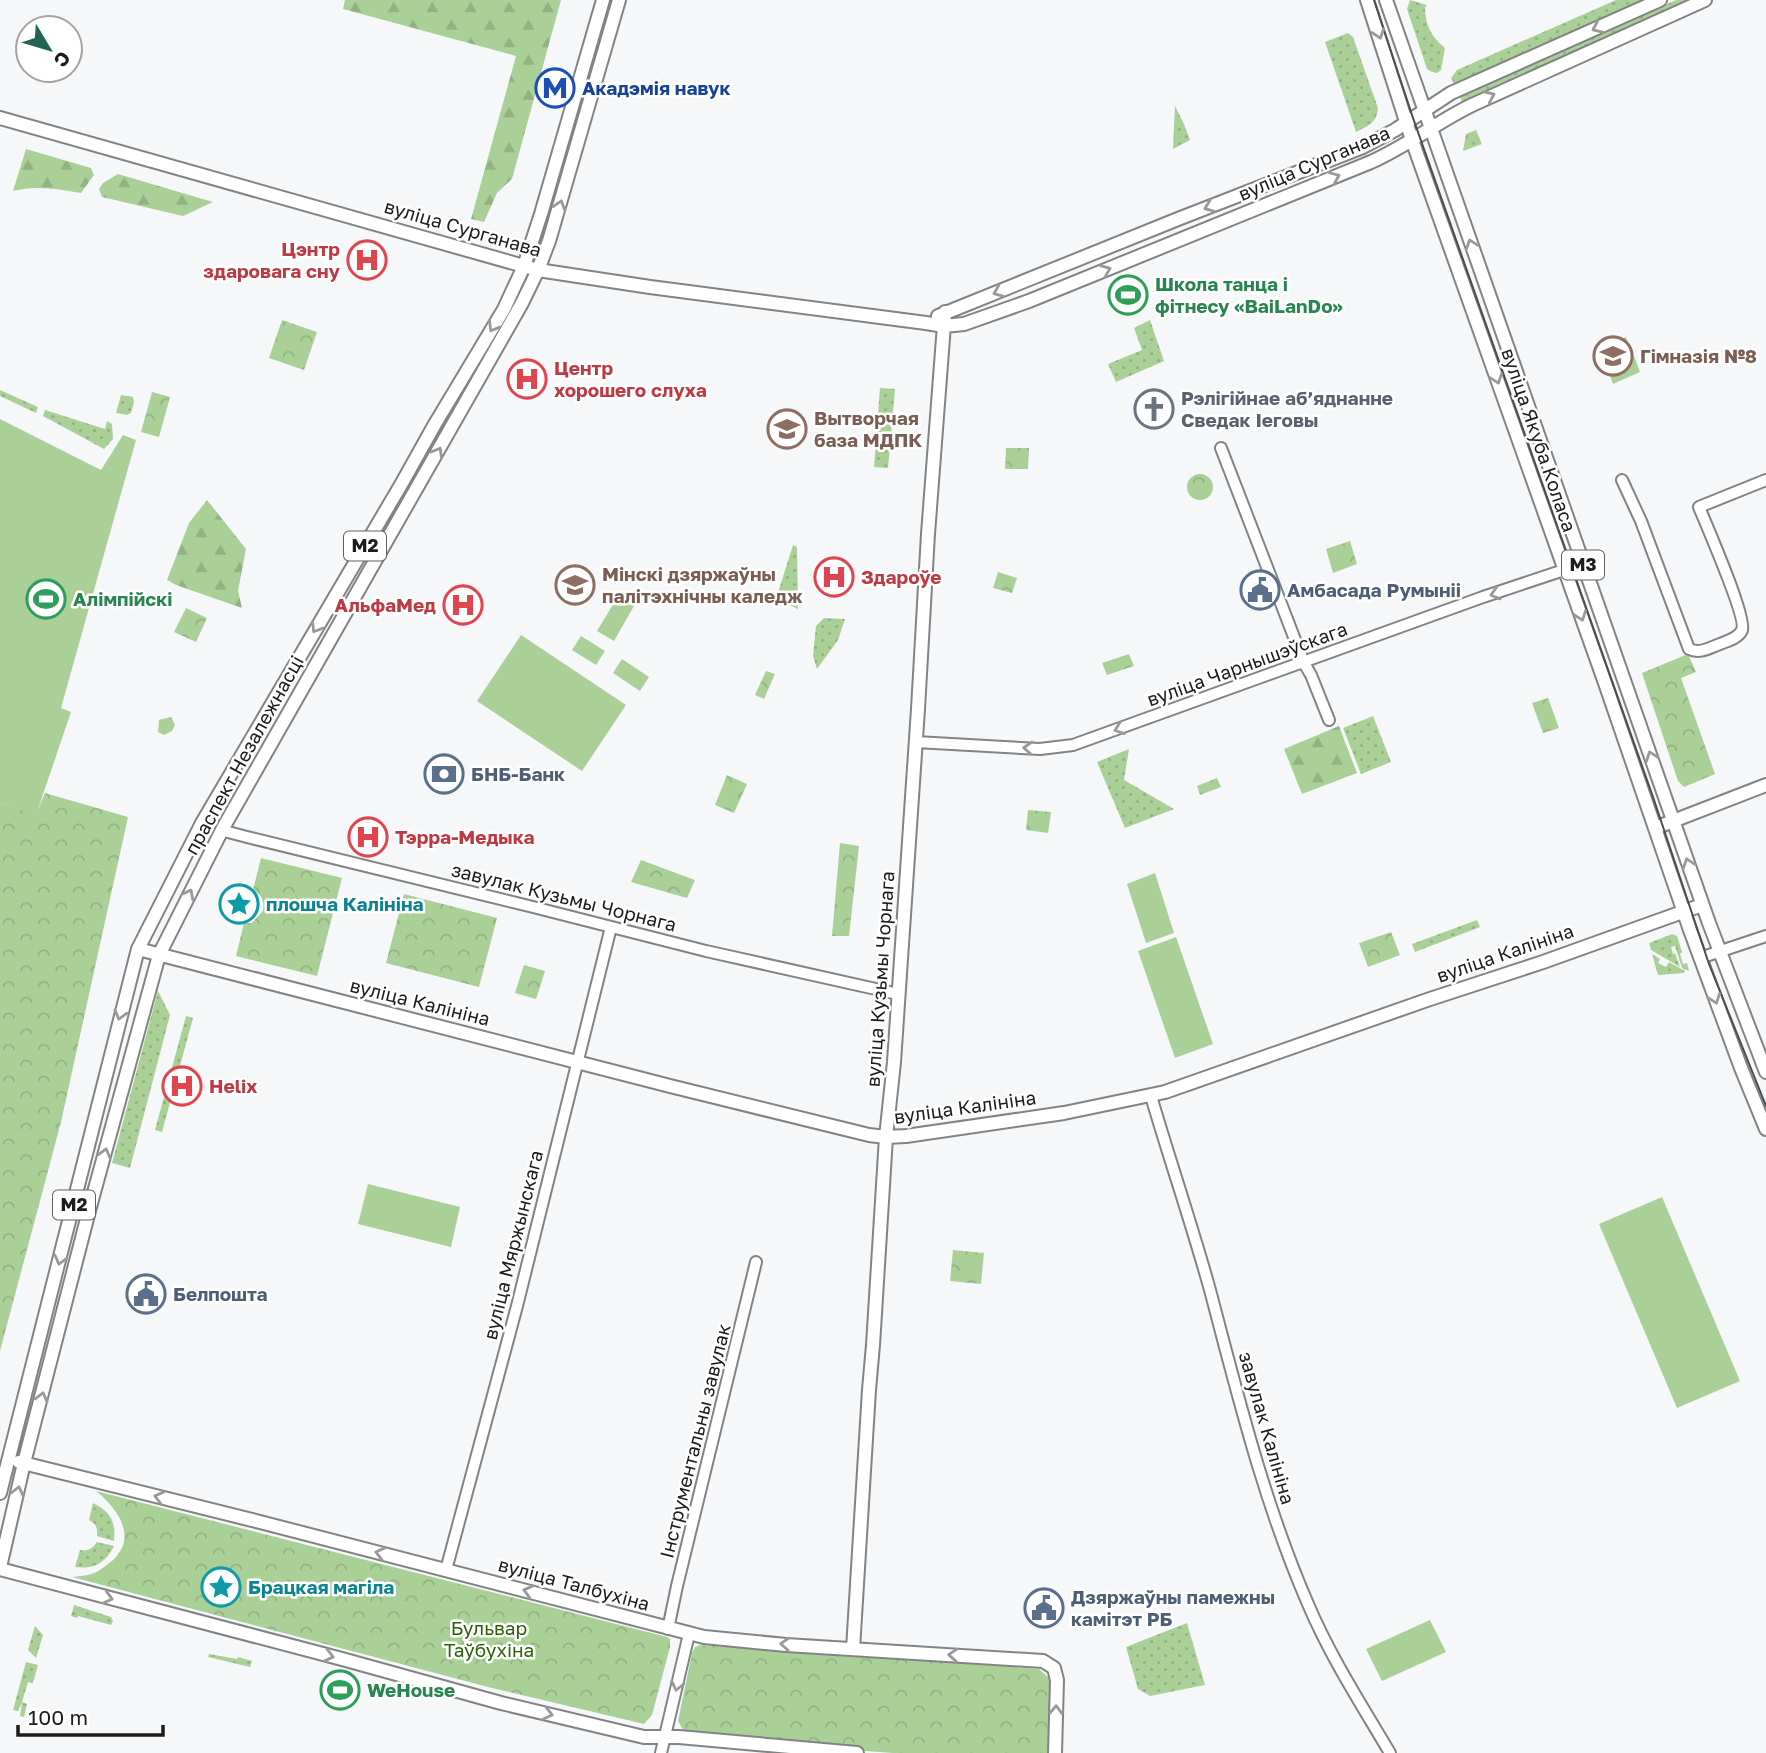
<svg xmlns="http://www.w3.org/2000/svg" width="1766" height="1753" font-family="'Golos Text',sans-serif">
<defs>
<pattern id="grass-dots" width="8" height="8" patternUnits="userSpaceOnUse" patternTransform="scale(1.75)"><rect width="8" height="8" fill="#aad098"/><path d="M2 2h.1M6 6h.1" fill="none" stroke="#92b283" stroke-width="1.8" stroke-linecap="round"/></pattern>
<pattern id="forest-firs" width="22" height="20" patternUnits="userSpaceOnUse" patternTransform="scale(1.75)"><rect width="22" height="20" fill="#aad098"/><path d="M5 1l3.5 6h-7zM16 11l3.5 6h-7z" fill="#92b283"/></pattern>
<pattern id="park-crowns" width="20" height="18" patternUnits="userSpaceOnUse" patternTransform="scale(1.75)"><rect width="20" height="18" fill="#aad098"/><path d="M2 6a3 3 0 1 1 6 0M12 15a3 3 0 1 1 6 0" fill="none" stroke="#92b283"/></pattern>
</defs>
<rect width="100%" height="100%" fill="#f6f7f9"/>
<path fill="url(#grass-dots)" d="M1410,0l17,5 -2,2c0,17 6,30 20,41l-4,22 -4,3 -5,-1 -5,-3 -20,-60z
M1616,0h28l-189,85 -4,-7 6,-8z
M1676,0h15l-229,102 -2,-5z
M1348,33l5,4 25,71c-1,15 -10,18 -22,24l-31,-90z
M1175,106l9,18 6,16 -17,9z
M1476,130l6,14 -19,7 3,-17z
M1150,320l14,41 -48,21 -8,-18 34,-14 -8,-22z
M880,388l15,1 -7,79 -14,-1z
M0,390l38,17 -2,6 -36,-17z
M121,395l12,2 1,5 -3,11 -4,2 -11,-2z
M45,410l60,19 2,-8 5,3 1,15 -9,10 -61,-33z
M793,545l4,2 1,62 -22,-10z
M824,618l21,1 -7,21 -21,29 -4,-13 3,-30z
M1373,716l18,46 -30,12 -18,-46z
M1129,749l-5,31 50,29 -49,19 -28,-66z
M1477,920l3,7 -65,25 -3,-8z
M1672,934l5,2 5,16 -2,2 3,10 4,-1 2,8 -7,-3 -7,-22 -4,1 2,7 2,-1 5,14 -29,-17 -2,-7z
M1652,954l8,5 -2,4 8,4 3,-5 16,9 -1,2 -26,2z
M158,991l12,24 -40,153 -18,-5z
M186,1016l7,2 -31,114 -7,-2z
M93,1503c18,9 23,19 21,38l-17,-5c1,-8 -1,-12 -8,-16z
M97,1542l17,4c-9,18 -20,23 -39,21l5,-17c9,1 12,-1 17,-8z
M74,1605l37,12 2,4 -2,4 -33,-9 -1,2 -6,-2z
M1187,1623l18,62 -55,11 -12,-7 -12,-42z
M35,1626l8,9 -7,23 -8,-8z
M209,1654l28,5 1,-2 14,4 -2,6 -42,-10z
M26,1662l12,3 -5,18 -5,-1 -6,20 5,2 -3,13 -4,-1 2,-13 -4,8 -5,-1z"/>
<path fill="url(#forest-firs)" d="M345,0h216l-49,179 -15,14 -13,29 -13,-3 45,-163 -173,-47z
M26,149l65,19 3,7 -13,18c-23,-4 -45,-8 -68,-2z
M118,174l95,28 -30,14 -81,-19 -3,-8 4,-6z
M207,500l39,49 -8,42 4,17 -66,-23 -9,-5 22,-57z
M1339,726l18,47 -55,21 -18,-45z"/>
<path fill="url(#park-crowns)" d="M282,320l35,12 -13,38 -35,-12z
M152,392l18,5 -11,40 -18,-5z
M1006,448h23l-1,21h-23z
M1187 487a13 13 0 1 1 26 0a13 13 0 1 1-26 0Z
M1350,541l7,23 -24,9 -7,-24z
M998,572l19,6 -5,15 -19,-5z
M186,608l21,10 -11,24 -22,-10z
M1129,654l5,12 -27,9 -5,-12z
M1688,654l8,18 -15,6 34,96 -31,13 -6,-6 -36,-108z
M766,671l9,3 -11,25 -9,-4z
M1548,698l11,30 -16,5 -11,-30z
M171,717l4,8 -3,6 -8,4 -6,-3 1,-12z
M727,775l20,9 -13,29 -19,-8z
M1217,778l4,9 -21,8 -3,-9z
M45,793l83,24 -67,305 -61,229v-548l36,11z
M1028,810l23,2 -3,21 -22,-3z
M840,843l19,3 -10,90h-17z
M261,858l81,20 -25,98 -81,-20 8,-33h8l11,-12c2,-10 -2,-17 -10,-21z
M641,860l54,20 -8,18 -56,-16z
M404,894l93,24 -18,69 -93,-24z
M1391,932l9,23 -32,12 -9,-24z
M524,965l21,6 -9,28 -21,-6z
M953,1250l31,3 -3,31 -31,-3z
M96,1491l571,146 3,2v8l-18,68 -8,9 -156,-37 -416,-110c7,-1 15,-1 22,-4 6,-2 12,-8 18,-12 27,-24 5,-53 -16,-70z
M700,1645l150,9 189,15 11,10 -2,74h-155l-54,-4 -156,-19 -5,-9 14,-68 3,-6z"/>
<path fill="#aad098" d="M1626,337l6,16 -26,12 -7,-16z
M1634,356l6,16 -27,12 -6,-16z
M0,419l101,51 22,-35 13,5 -75,268 10,4 -35,103 -36,-12z
M618,596l16,10 -20,35 -17,-10z
M521,635l105,70 -44,66 -105,-70z
M581,636l24,15 -9,14 -24,-15z
M622,659l27,18 -9,14 -27,-18z
M1155,873l19,60 -28,10 -19,-59z
M1176,937l37,107 -38,14 -37,-107z
M368,1184l92,23 -9,40 -93,-23z
M1662,1197l78,184 -63,27 -78,-184z
M1430,1620l16,32 -64,29 -16,-32z"/>
<g fill="none" stroke-linecap="round" stroke-linejoin="round">
<g stroke="#828385" stroke-width="14">
<path id="minor" d="M1221,448l83,215 7,12 18,45
M1622,480l19,41 48,128c11,5 20,-1 31,-5 7,-3 19,-6 22,-14 5,-12 -36,-106 -43,-123l67,-27
M916,742l124,7 33,-4 410,-148 99,-33
M223,828l5,4 19,5 286,70 173,44 192,43
M1700,958l66,-22
M1151,1096c19,65 41,129 59,194 28,106 54,213 98,314 22,52 53,100 82,149
M446,1570l71,-264 94,-379
M668,1629l9,-43 79,-324
M661,1753l28,-119"/>
</g>
<g stroke="#828385" stroke-width="16">
<path id="major" d="M1367,0l45,140 193,543 85,247 51,138 25,61
M1386,0l323,923 57,149
M0,118l538,152 112,17 276,36 18,3 20,-2 65,-23 342,-139c36,-16 66,-40 101,-57l233,-105
M938,316l240,-97 185,-72 32,-17 56,-37 209,-93
M1655,828l111,-43
M138,949l532,137 199,49 17,2 20,-1 158,-23 101,-21 262,-92 116,-38 159,-57
M19,1462l237,59 448,116 82,8 257,16 11,7 3,12 -2,73
M0,1493l138,-544 64,-126 200,-340 33,-59 69,-115 20,-43 17,-52 62,-214
M0,1567l24,-104 66,-256 69,-252 64,-127 299,-525 16,-33 11,-29 70,-241
M0,1569l342,90 159,44 143,34h35l178,16
M853,1649l16,-259 4,-45 13,-208 8,-75 24,-353 10,-175 17,-222"/>
</g>
<use href="#minor" stroke="#fff" stroke-width="10"/>
<use href="#major" stroke="#fff" stroke-width="12"/>
<path stroke="#4c4d4e" stroke-width="2" d="M1374,0l39,118 240,679 56,167 57,142"/>
</g>
<defs><path id="oneway-chevron" d="M-2-3.5L2.5 0L-2 3.5" fill="none" stroke-width="1.6" stroke-linecap="round" stroke-linejoin="round" transform="scale(1.75)"/></defs>
<g stroke="#999">
<use href="#oneway-chevron" transform="translate(1597 28) rotate(156)"/>
<use href="#oneway-chevron" transform="translate(1379 34) rotate(72)"/>
<use href="#oneway-chevron" transform="translate(1490 96) rotate(-24)"/>
<use href="#oneway-chevron" transform="translate(1335 177) rotate(-23)"/>
<use href="#oneway-chevron" transform="translate(560 205) rotate(-73)"/>
<use href="#oneway-chevron" transform="translate(1209 207) rotate(159)"/>
<use href="#oneway-chevron" transform="translate(1471 244) rotate(-109)"/>
<use href="#oneway-chevron" transform="translate(1106 270) rotate(-22)"/>
<use href="#oneway-chevron" transform="translate(998 292) rotate(158)"/>
<use href="#oneway-chevron" transform="translate(493 327) rotate(121)"/>
<use href="#oneway-chevron" transform="translate(1497 379) rotate(71)"/>
<use href="#oneway-chevron" transform="translate(438 452) rotate(-60)"/>
<use href="#oneway-chevron" transform="translate(1495 594) rotate(163)"/>
<use href="#oneway-chevron" transform="translate(1581 616) rotate(70)"/>
<use href="#oneway-chevron" transform="translate(316 628) rotate(121)"/>
<use href="#oneway-chevron" transform="translate(1119 729) rotate(160)"/>
<use href="#oneway-chevron" transform="translate(1028 748) rotate(-177)"/>
<use href="#oneway-chevron" transform="translate(1651 756) rotate(-110)"/>
<use href="#oneway-chevron" transform="translate(1688 863) rotate(-109)"/>
<use href="#oneway-chevron" transform="translate(189 894) rotate(-63)"/>
<use href="#oneway-chevron" transform="translate(1715 999) rotate(70)"/>
<use href="#oneway-chevron" transform="translate(120 1015) rotate(105)"/>
<use href="#oneway-chevron" transform="translate(105 1153) rotate(-75)"/>
<use href="#oneway-chevron" transform="translate(60 1260) rotate(104)"/>
<use href="#oneway-chevron" transform="translate(42 1397) rotate(-76)"/>
<use href="#oneway-chevron" transform="translate(18 1491) rotate(-77)"/>
<use href="#oneway-chevron" transform="translate(159 1497) rotate(-166)"/>
<use href="#oneway-chevron" transform="translate(380 1553) rotate(-166)"/>
<use href="#oneway-chevron" transform="translate(528 1591) rotate(-165)"/>
<use href="#oneway-chevron" transform="translate(108 1598) rotate(15)"/>
<use href="#oneway-chevron" transform="translate(785 1644) rotate(-176)"/>
<use href="#oneway-chevron" transform="translate(953 1655) rotate(-176)"/>
<use href="#oneway-chevron" transform="translate(329 1656) rotate(14)"/>
<use href="#oneway-chevron" transform="translate(677 1686) rotate(103)"/>
<use href="#oneway-chevron" transform="translate(1056 1710) rotate(-89)"/>
<use href="#oneway-chevron" transform="translate(548 1714) rotate(14)"/>
</g>
<defs>
<g id="metro-ring" transform="scale(2.0125)"><circle r="9.5" fill="#fff" stroke="#1a4fb4" stroke-width="1.5"/><path d="M-5.5 5V-5H-3L0 0L3-5H5.5V5H3V-.5L0 4L-3-.5V5Z" fill="#1a4fb4"/></g>
<g id="hospital-ring" transform="scale(2.0125)"><circle r="9.5" fill="#fff" stroke="#e0444e" stroke-width="1.5"/><path d="M-5-5h3v3.5h4V-5h3V5h-3V1.5h-4V5h-3Z" fill="#e0444e"/></g>
<g id="stadium-ring" transform="scale(2.0125)"><circle r="9.5" fill="#fff" stroke="#2e9e5b" stroke-width="1.5"/><path d="M0-5a6.5 5 0 1 0 0 10a6.5 5 0 1 0 0-10ZM-3.5-1.8h7v3.6h-7Z" fill="#2e9e5b"/></g>
<g id="school-ring" transform="scale(2.0125)"><circle r="9.5" fill="#fff" stroke="#8d6e63" stroke-width="1.5"/><path d="M0-5L7-2L0 1L-7-2ZM-4 1L0 2.5L4 1V4Q0 6-4 4Z" fill="#8d6e63"/></g>
<g id="church-ring" transform="scale(2.0125)"><circle r="9.5" fill="#fff" stroke="#6b7280" stroke-width="1.5"/><path d="M-1.2-6h2.4v3.5h3.3v2.4h-3.3V6h-2.4V-.1h-3.3v-2.4h3.3Z" fill="#6b7280"/></g>
<g id="university-ring" transform="scale(2.0125)"><circle r="9.5" fill="#fff" stroke="#8d6e63" stroke-width="1.5"/><path d="M0-5L7-2L0 1L-7-2ZM-4 1L0 2.5L4 1V4Q0 6-4 4Z" fill="#8d6e63"/></g>
<g id="civic-ring" transform="scale(2.0125)"><circle r="9.5" fill="#fff" stroke="#5c6f8a" stroke-width="1.5"/><path d="M-.6-6.5H3V-4.5H.6V-3L4-1V1h2V6H-6V1h2V-1L-.6-3ZM-1.2 2.5V6h2.4V2.5Z" fill="#5c6f8a"/></g>
<g id="bank-ring" transform="scale(2.0125)"><circle r="9.5" fill="#fff" stroke="#5c6f8a" stroke-width="1.5"/><path d="M-6-4H6V4H-6ZM0-2.3a2.3 2.3 0 1 0 0 4.6a2.3 2.3 0 1 0 0-4.6Z" fill="#5c6f8a"/></g>
<g id="sight-ring" transform="scale(2.0125)"><circle r="9.5" fill="#fff" stroke="#0f9aa8" stroke-width="1.5"/><path d="M0-6L1.8-2.2L6-1.7L2.9 1.2L3.7 5.4L0 3.3L-3.7 5.4L-2.9 1.2L-6-1.7L-1.8-2.2Z" fill="#0f9aa8"/></g>
</defs>
<g fill-rule="evenodd">
<use href="#metro-ring" x="555" y="88"/>
<use href="#hospital-ring" x="367" y="260"/>
<use href="#stadium-ring" x="1128" y="295"/>
<use href="#school-ring" x="1613" y="356"/>
<use href="#hospital-ring" x="527" y="379"/>
<use href="#church-ring" x="1154" y="409"/>
<use href="#university-ring" x="787" y="429"/>
<use href="#hospital-ring" x="834" y="577"/>
<use href="#university-ring" x="575" y="585"/>
<use href="#civic-ring" x="1260" y="590"/>
<use href="#stadium-ring" x="46" y="599"/>
<use href="#hospital-ring" x="463" y="605"/>
<use href="#bank-ring" x="444" y="774"/>
<use href="#hospital-ring" x="368" y="837"/>
<use href="#sight-ring" x="239" y="904"/>
<use href="#hospital-ring" x="182" y="1086"/>
<use href="#civic-ring" x="146" y="1294"/>
<use href="#sight-ring" x="221" y="1587"/>
<use href="#civic-ring" x="1044" y="1608"/>
<use href="#stadium-ring" x="340" y="1690"/>
</g>
<g text-anchor="middle" stroke-width="5" stroke-linejoin="round" paint-order="stroke">
<g fill="#fff" stroke="#606061" stroke-width="2">
<rect x="344" y="531.5" width="42" height="29" rx="5"/>
<rect x="1562" y="550.5" width="42" height="29" rx="5"/>
<rect x="53" y="1190.5" width="42" height="29" rx="5"/>
</g>
<g font-size="18" font-weight="bold" fill="#1c1c1d">
<text x="365" y="552">М2</text>
<text x="1583" y="571">М3</text>
<text x="74" y="1211">М2</text>
</g>
<g font-size="19" font-weight="bold" fill="#164399" stroke="#fff" text-anchor="start">
<text x="582" y="95">Акадэмія навук</text>
</g>
<g font-size="19" fill="#1c1c1d" stroke="#fff">
<text transform="translate(1314 163) rotate(-23)" y="7">вуліца Сурганава</text>
<text transform="translate(463 228) rotate(16)" y="7">вуліца Сурганава</text>
<text transform="translate(1539 440) rotate(71)" y="7">вуліца Якуба Коласа</text>
<text transform="translate(1247 664) rotate(-20)" y="7">вуліца Чарнышэўскага</text>
<text transform="translate(244 755) rotate(-61)" y="7">праспект Незалежнасці</text>
<text transform="translate(564 897) rotate(14)" y="7">завулак Кузьмы Чорнага</text>
<text transform="translate(1505 953) rotate(-19)" y="7">вуліца Калініна</text>
<text transform="translate(880 979) rotate(-86)" y="7">вуліца Кузьмы Чорнага</text>
<text transform="translate(420 1002) rotate(14)" y="7">вуліца Калініна</text>
<text transform="translate(965 1107) rotate(-8)" y="7">вуліца Калініна</text>
<text transform="translate(513 1245) rotate(-76)" y="7">вуліца Мяржынскага</text>
<text transform="translate(1267 1428) rotate(74)" y="7">завулак Калініна</text>
<text transform="translate(695 1441) rotate(-76)" y="7">Інструментальны завулак</text>
<text transform="translate(574 1584) rotate(15)" y="7">вуліца Талбухіна</text>
</g>
<g font-size="19" font-weight="bold" fill="#be3a42" stroke="#fff" text-anchor="start">
<text x="340" y="256" text-anchor="end">Цэнтр<tspan x="340" dy="22">здаровага сну</tspan></text>
<text x="554" y="375">Центр<tspan x="554" dy="22">хорошего слуха</tspan></text>
<text x="861" y="584">Здароўе</text>
<text x="436" y="612" text-anchor="end">АльфаМед</text>
<text x="395" y="844">Тэрра-Медыка</text>
<text x="209" y="1093">Helix</text>
</g>
<g font-size="19" font-weight="bold" fill="#27864d" stroke="#fff" text-anchor="start">
<text x="1155" y="291">Школа танца і<tspan x="1155" dy="22">фітнесу «BaiLanDo»</tspan></text>
<text x="73" y="606">Алімпійскі</text>
<text x="367" y="1697">WeHouse</text>
</g>
<g font-size="19" font-weight="bold" fill="#785e54" stroke="#fff" text-anchor="start">
<text x="1640" y="363">Гімназія №8</text>
<text x="814" y="425">Вытворчая<tspan x="814" dy="22">база МДПК</tspan></text>
<text x="602" y="581">Мінскі дзяржаўны<tspan x="602" dy="22">палітэхнічны каледж</tspan></text>
</g>
<g font-size="19" font-weight="bold" fill="#5b616d" stroke="#fff" text-anchor="start">
<text x="1181" y="405">Рэлігійнае абʼяднанне<tspan x="1181" dy="22">Сведак Іеговы</tspan></text>
</g>
<g font-size="19" font-weight="bold" fill="#4e5e75" stroke="#fff" text-anchor="start">
<text x="1287" y="597">Амбасада Румыніі</text>
<text x="471" y="781">БНБ-Банк</text>
<text x="173" y="1301">Белпошта</text>
<text x="1071" y="1604">Дзяржаўны памежны<tspan x="1071" dy="22">камітэт РБ</tspan></text>
</g>
<g font-size="19" font-weight="bold" fill="#0d838f" stroke="#fff" text-anchor="start">
<text x="266" y="911">плошча Калініна</text>
<text x="248" y="1594">Брацкая магіла</text>
</g>
<g font-size="19" fill="#2e6006" stroke="#fff">
<text x="489" y="1635">Бульвар<tspan x="489" dy="22">Таўбухіна</tspan></text>
</g>
</g>
<g transform="translate(49 49) rotate(128)"><circle r="33" fill="#ffffff" stroke="#a4a4a5" stroke-width="2"/>
<path d="M0-5L12 26L0 18L-12 26Z" fill="#236452"/>
<text y="-10" font-size="19" font-weight="bold" text-anchor="middle" fill="#1c1c1d">С</text>
</g>
<path d="M18 1725v10h145v-10" fill="none" stroke="#1c1c1d" stroke-width="3.5"/>
<text x="28" y="1725" font-size="21" fill="#1c1c1d" stroke="#ffffff" stroke-width="5" paint-order="stroke">100 m</text>
</svg>
